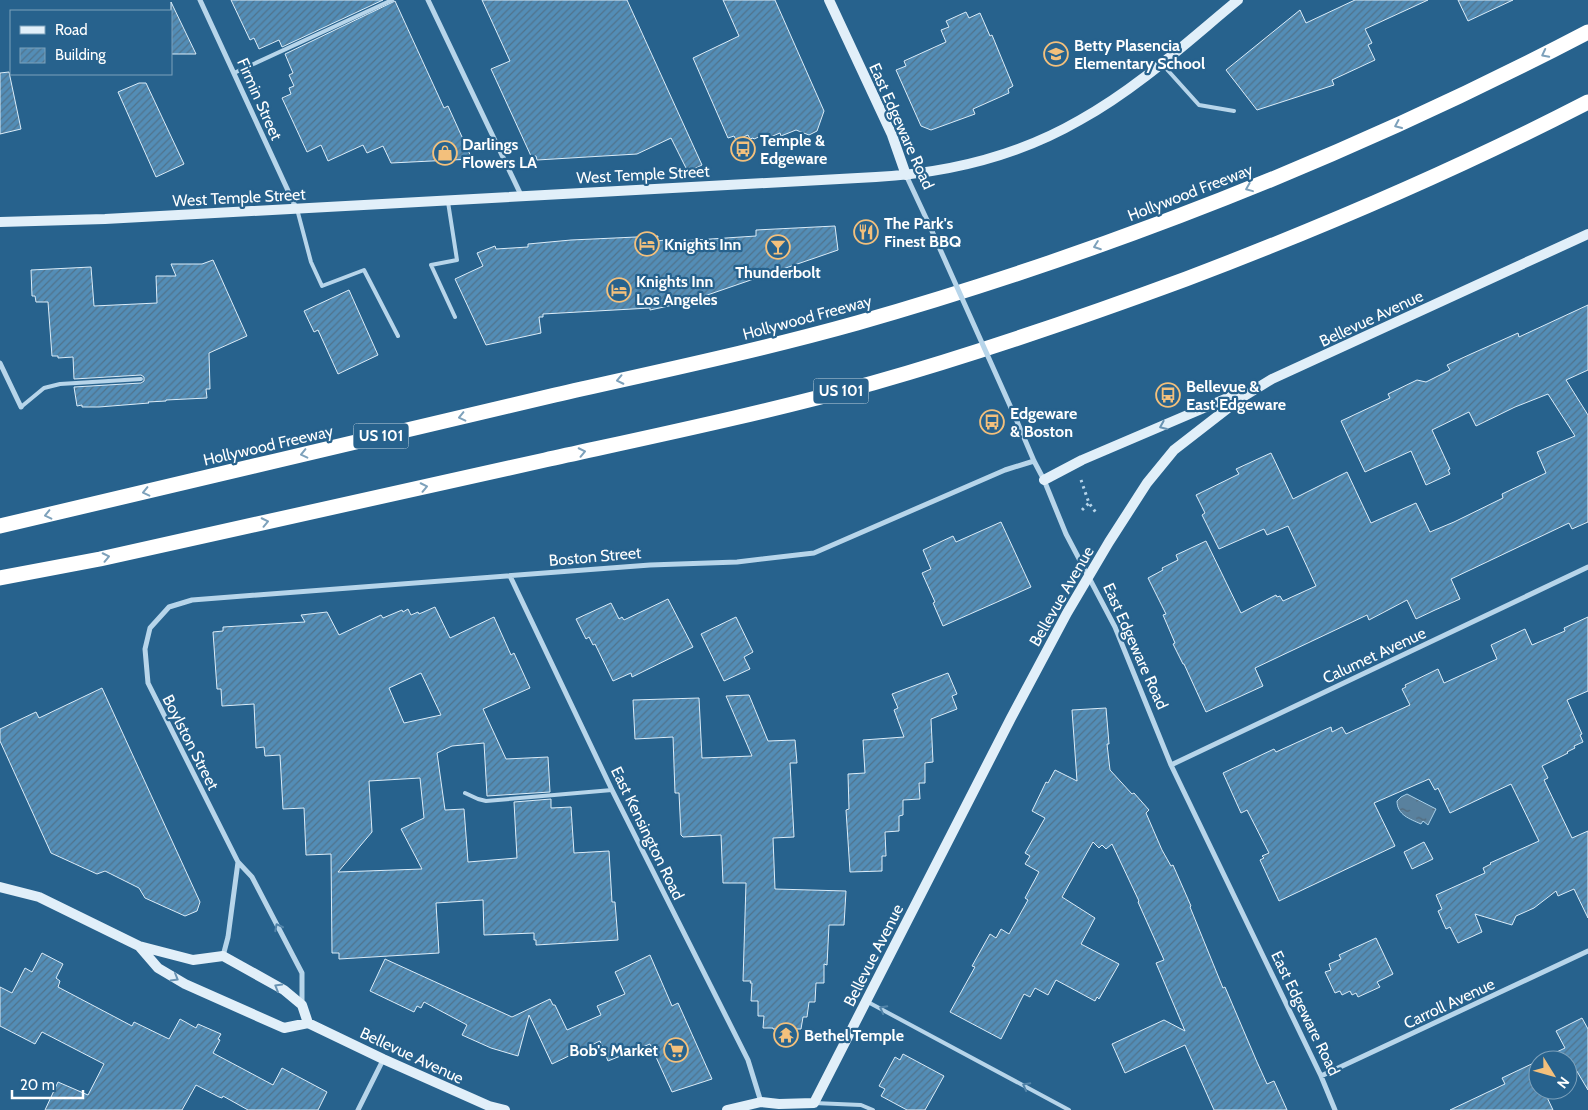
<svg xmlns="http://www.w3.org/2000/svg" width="1588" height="1110" font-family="Cabin,sans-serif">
<defs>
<pattern id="water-ripples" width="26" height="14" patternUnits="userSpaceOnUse" patternTransform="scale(1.25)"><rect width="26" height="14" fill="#59819e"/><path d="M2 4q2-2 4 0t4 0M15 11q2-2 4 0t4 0" fill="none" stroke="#536979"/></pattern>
<pattern id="building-hatch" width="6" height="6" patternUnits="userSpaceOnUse" patternTransform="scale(1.25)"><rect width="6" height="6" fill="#538db6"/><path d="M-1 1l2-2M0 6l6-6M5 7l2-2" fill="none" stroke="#50738c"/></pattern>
</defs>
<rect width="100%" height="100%" fill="#27628d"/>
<path fill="url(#water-ripples)" stroke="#abd2eb" d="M1407,794l29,15 -8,16 -5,-4 -2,3c-11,-5 -24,-9 -24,-23l4,-4z"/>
<path fill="url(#building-hatch)" stroke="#dbecf8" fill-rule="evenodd" d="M231,0h152l-101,47 -3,-7 -20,9 -5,-11 -4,2z
M482,0h145l75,165 -14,7 -17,-34 -34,16 -100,6 -1,-4h-5l-40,-87 19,-8z
M723,0h52l49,111 -7,20 -8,4 -13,-5 -15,6 -1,-3 -12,5 -2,-4 -12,5 -1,-1 -3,1 -2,-4 -12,5 -2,-4 -6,2 -35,-80 46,-22z
M1355,0h73l-63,29 7,14 -4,2 7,15 -43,20 2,5 -77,25 -31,-40 74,-60 6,13z
M1458,0h55l-45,21z
M395,1l49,107 4,-2 24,53 -81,4 -8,-17 -16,7 -4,-8 -35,16 -7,-16 -14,7 -25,-54 9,-4 -2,-6 5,-2 -5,-11 4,-2 -8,-19z
M171,2l25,52h-25z
M966,12l3,6 11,-5 10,23 2,-1 21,51 -5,3 1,4 -36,16 2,5 -44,16 -10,-4 -25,-56 10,-4 -2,-5 42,-19 -5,-12 8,-3 -3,-6z
M9,72l12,57 -21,5v-61z
M139,83h7l38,81 -28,13 -38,-85z
M835,226l3,24 -151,52 -37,8v-2l-107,6v3h-4l2,16 -55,12 -31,-66 28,-13 -6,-13 18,-7 1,3 32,-2v-3l43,-4 87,-4 -1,5 8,-1v2l91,-6v-6z
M213,260l34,76 -38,17 1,36h-4l1,9 -41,2v1l-18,1 1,1 -50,4h-17v-2l-5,1 -3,-19 67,-4 3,-2v-4l-3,-2 -67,4 -1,-22 -15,1v-2h-6l-4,-54h-12l-1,-6h-3l-1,-26 60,-3 3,39 63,-3 -1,-27h20l-5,-12h31z
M349,290l29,65 -40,19 -20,-44 -4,2 -10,-21z
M1588,305v65l-22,10 22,35v107l-16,7 -3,-6 -118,56 9,20 -25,11 -19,9 -9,-19 -38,20 -2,-5 -112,53 8,18 -57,26 -22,-48h-1l-10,-20 2,-1 -12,-28 3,-1 -18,-36 15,-8 -1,-2 16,-8 -2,-5 30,-14 35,72 35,-18 1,2 3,-1 3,5 33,-15 -28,-60 -21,9 -3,-6 -45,20 -17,-34 3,-2 -9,-18 43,-21 -3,-5 35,-16 22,46 54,-27 24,51 45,-20 14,29 24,-10 49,-24 -1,-4 44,-21 -9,-21 38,-16 -27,-42 -33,13 -39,19 -7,-14 -37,18 18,39 -2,1 2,4 -24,11 -15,-34 -46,21 -24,-51 49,-23 -2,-4 29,-14 9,2 24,-12 -3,-5 24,-11 47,-21 1,4z
M1001,522l30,65 -88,39 -10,-23 2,-1 -13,-29 9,-4 -8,-19 30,-14 3,6z
M668,599l25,48 -61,30 -1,-4 -18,8 -18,-37 -2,1 -4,-8 -3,2 -10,-20 35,-16 8,16 3,-2 2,3z
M435,607l15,31 44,-21 17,38 3,-2 16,35 -47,21 23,50 42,-2 2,35 -63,4 -3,-53 -32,3 -15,7 8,57 19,-1 4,53 49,-4 -3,-56 37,-3v9l20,-1 3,46 35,-2 3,51h3l3,38 -82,5v-5h-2v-7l-50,2 -1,-35 -47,3 3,50 -100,6v-6h-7l-1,-99 -25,1 -2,-47 -21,1 -3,-54 -15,1 -1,-9 -8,1 -2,-44 -32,2 -1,-17h-4l-4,-57 10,-1v-4l82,-5 -4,-7 26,-3 12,23 42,-20 2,3 19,-8 1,2 5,-3 3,6 7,-3 1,2zM421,673l20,42 -37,8 -15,-35zM420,778l4,40 -23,11 21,40 -84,3 34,-40 -3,-51z
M736,617l17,35 -9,5 6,12 -26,12 -23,-47z
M1588,617v74l-21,9 15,34 -2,1 3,7 -9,4 1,2 -8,4 1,1 -26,13 6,12 -4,2 28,58 16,-7v87l-14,-29 -16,7 -2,-5 -22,17 -18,8 -4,9 -37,-11 7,18 -24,11 -8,-16 -4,2 -8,-18 4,-2 -6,-14 49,-22 -2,-5 8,-4 -1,-1 49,-22 -28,-57 -61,29 -12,-25 -3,2 -6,-11 -55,24 21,43 -116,55 -19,-41 4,-2 -2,-2 7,-3 -22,-43 -6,3 -18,-40 51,-24 2,3 55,-25 1,5 10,-5 4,7 64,-29 -8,-16 4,-2 -1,-2 33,-16 6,14 53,-24 -6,-14 34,-16 7,16 33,-14 -1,-3z
M948,673l9,21 -5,2 5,13 -26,10 2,43 -8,1v20h-6l1,16 -17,1v15l-4,1v15l-14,1 1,24h-4v15l-32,1 -4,-62 3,-1 -1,-35 17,-1 -2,-33 41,-3 -10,-27 4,-2 -6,-14z
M102,688l98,214 -3,9 -12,5 -40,-18 -6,-10 -34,-17 -8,3 -46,-21 -51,-112v-12l36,-17 3,6z
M749,695l19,46 27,-1 2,23h-7l4,74 -21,1 2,51 71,2 -2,34h-15l-2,40 -3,-1v19h-8l-1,19h-6l-2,15h-4l-2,12h-28v-1h-10l1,-12h-6v-15h-7l1,-18h-2l1,-2h-8l3,-98h-23l-2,-48 -38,2 -2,-2 -2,-42h-4l-2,-56 -38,2 -2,-39 66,-2 3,60 50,-2 -26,-60z
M1106,708l3,36h-2l3,26 22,24 2,-1 15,17 -3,3 16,37 9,16 2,-1 18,41 -1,1 33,81 2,-1 32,75 10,22 7,-3 13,29h-73l-29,-65 -60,28 -13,-29 52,-24 21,11 -29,-68 8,-3 -26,-58 1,-1 -27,-57 -6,5 -4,-4 -3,3 -6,-6 -31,55 33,21 -14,26 38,20 -20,35 -2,-2 -2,4 -39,-21 -8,15 -13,-7 -5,9 -6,-3 -23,45 -51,-27 25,-45 -3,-1 18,-32 6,4 5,-9 8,5 19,-34 -3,-2 14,-26 -14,-8 5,-8 -5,-3 20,-35 -13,-7 14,-29 2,1 7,-13 22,11 -5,-71z
M1424,842l9,17 -21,10 -8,-17z
M1376,938l17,36 -16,8 3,5 -22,10 -2,-4 -4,2 -2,-4 -8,4 -2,-4 -5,2 -10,-21 6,-2 -2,-6 12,-5 -2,-4z
M42,953l21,11 -7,14 4,3 -2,6 74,39 2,-4 35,17 11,-20 16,9 2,-4 23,10 -3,5 2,1 -7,13 60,32 9,-17 45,24 -9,18h-70l-25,-14 -1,2 -3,-1 -23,-12 -14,25h-137l13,-28 30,13 16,-31 -62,-32 -7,12 -35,-18v-39l12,6 13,-25 7,4z
M650,955l22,51 6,-3 34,76 -40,13 -22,-48 -42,17 -8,-20 -48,23 -23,-49 -11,41 -27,-8 -29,-13 5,-10 -43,-23 -3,6 -4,-2 -3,6 -44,-21 15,-32 127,58 38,-18 3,6h2l12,25 34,-15 -4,-9 28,-12 -10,-22z
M1582,1018l6,11v61l-13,-22 -7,3v-11h-28l25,-12 -9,-17z
M903,1054l41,22 -19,34h-18l-26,-14 4,-7 -6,-3 16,-29 5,3z
M1538,1061v29h8l2,2 -3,1 8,17h-103l55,-26 -3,-6z"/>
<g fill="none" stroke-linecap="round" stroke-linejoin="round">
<path stroke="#b7d5ea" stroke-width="3" stroke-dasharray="2.5 4" stroke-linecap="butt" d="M1081,480l8,23 8,11
M1082,510l7,-7"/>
<path stroke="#b7d5ea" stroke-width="4" d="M1163,65l36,40 35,6
M234,73l158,-73
M448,202l9,58 -26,5 24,52
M297,209l14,53 11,24 42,-16 34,66
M21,407l23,-19 16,-4 81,-5
M465,793l13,6 8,2 126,-11
M866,1001l203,109
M814,1103l47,2 12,5"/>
<path stroke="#b7d5ea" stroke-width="5" d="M200,0l96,208
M428,0l93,195
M906,175l21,45
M0,363l21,44
M1016,419l18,42 10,19 22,54 49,93 56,138 150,311 14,34
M510,576l102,214 136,270 13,42
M1171,765l417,-198
M223,956l5,-19 10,-75
M302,1005v-32l-50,-96 -14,-15 -90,-179 -3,-34 5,-21 19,-21 23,-7 458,-35 87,-3 77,-9 191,-83 29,-9
M1321,1076l267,-125
M358,1110l25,-50"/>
<path stroke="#e1eff9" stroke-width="10" d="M829,0l63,135 14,40
M0,222l105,-3 771,-42c72,-4 142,-21 204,-57 58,-32 107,-78 158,-120
M1044,480l38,-20 157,-67
M0,887l39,10 100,49 54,14 30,-4 61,34 18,15 6,18
M139,946l19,22 27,16 99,44 24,-5 75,36 106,47 16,4
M727,1110l34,-8 18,2 35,-1 197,-385 56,-105 42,-71 38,-59 27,-33 67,-52 31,-19 316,-145"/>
<path stroke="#fff" stroke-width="15" d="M0,526c185,-44 370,-87 555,-131 101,-23 202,-44 302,-72 252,-72 498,-169 731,-291
M0,578l100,-19c148,-33 296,-66 445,-99 109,-24 220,-47 328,-77 106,-30 210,-66 313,-104 137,-52 272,-110 402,-177"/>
<path stroke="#b7d5ea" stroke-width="5" d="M927,220l89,199"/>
</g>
<defs><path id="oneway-chevron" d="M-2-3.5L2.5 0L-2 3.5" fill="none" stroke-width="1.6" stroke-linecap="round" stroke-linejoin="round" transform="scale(1.25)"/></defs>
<g stroke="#7da1bb">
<use href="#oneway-chevron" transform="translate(1545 54) rotate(153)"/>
<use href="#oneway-chevron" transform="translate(1398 125) rotate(156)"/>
<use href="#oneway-chevron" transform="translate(1249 188) rotate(158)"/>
<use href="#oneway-chevron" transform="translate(1097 246) rotate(160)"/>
<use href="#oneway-chevron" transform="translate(620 380) rotate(168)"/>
<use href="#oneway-chevron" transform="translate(462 417) rotate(167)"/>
<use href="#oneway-chevron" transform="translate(582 452) rotate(-12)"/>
<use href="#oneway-chevron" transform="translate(304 454) rotate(167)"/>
<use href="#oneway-chevron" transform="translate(424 487) rotate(-12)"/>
<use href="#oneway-chevron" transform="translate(146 492) rotate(167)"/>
<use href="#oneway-chevron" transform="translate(48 515) rotate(167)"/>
<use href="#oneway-chevron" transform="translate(265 522) rotate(-12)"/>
<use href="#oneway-chevron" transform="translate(106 557) rotate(-12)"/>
</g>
<g stroke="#6893b3">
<use href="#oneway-chevron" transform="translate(1163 426) rotate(157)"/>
<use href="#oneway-chevron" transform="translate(175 978) rotate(30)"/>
<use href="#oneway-chevron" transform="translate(278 987) rotate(-150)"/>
</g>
<g stroke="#5284a9">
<use href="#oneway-chevron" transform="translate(278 927) rotate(-117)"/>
<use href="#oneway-chevron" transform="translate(883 1009) rotate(-152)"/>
<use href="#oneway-chevron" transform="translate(1026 1086) rotate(-152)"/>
</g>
<defs>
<g id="school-ring" transform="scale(1.25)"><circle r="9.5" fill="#27628d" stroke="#f3c07c" stroke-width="1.5"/><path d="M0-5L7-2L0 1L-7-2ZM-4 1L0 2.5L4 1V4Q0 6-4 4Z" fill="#f3c07c"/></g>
<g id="bus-ring" transform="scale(1.25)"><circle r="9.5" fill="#27628d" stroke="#f3c07c" stroke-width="1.5"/><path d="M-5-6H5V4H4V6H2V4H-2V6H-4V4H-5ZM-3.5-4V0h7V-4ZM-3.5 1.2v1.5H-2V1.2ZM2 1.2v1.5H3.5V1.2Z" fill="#f3c07c"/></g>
<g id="shop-ring" transform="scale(1.25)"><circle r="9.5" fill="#27628d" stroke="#f3c07c" stroke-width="1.5"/><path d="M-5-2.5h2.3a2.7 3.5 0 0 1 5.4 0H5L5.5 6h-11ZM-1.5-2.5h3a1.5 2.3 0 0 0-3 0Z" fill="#f3c07c"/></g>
<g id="restaurant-ring" transform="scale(1.25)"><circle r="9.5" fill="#27628d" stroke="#f3c07c" stroke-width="1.5"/><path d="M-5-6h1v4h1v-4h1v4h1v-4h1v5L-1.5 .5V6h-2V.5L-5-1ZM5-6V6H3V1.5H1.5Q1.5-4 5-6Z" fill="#f3c07c"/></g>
<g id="hotel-ring" transform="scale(1.25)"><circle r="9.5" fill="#27628d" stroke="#f3c07c" stroke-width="1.5"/><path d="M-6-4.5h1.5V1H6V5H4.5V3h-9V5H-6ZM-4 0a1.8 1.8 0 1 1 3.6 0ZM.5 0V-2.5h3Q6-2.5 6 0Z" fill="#f3c07c"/></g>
<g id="bar-ring" transform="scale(1.25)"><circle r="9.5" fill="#27628d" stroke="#f3c07c" stroke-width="1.5"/><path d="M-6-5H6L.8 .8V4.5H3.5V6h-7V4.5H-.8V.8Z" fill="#f3c07c"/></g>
<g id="temple-ring" transform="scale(1.25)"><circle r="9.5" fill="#27628d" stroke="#f3c07c" stroke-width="1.5"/><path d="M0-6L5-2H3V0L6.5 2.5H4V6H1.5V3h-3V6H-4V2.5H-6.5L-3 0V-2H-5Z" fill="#f3c07c"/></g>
<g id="supermarket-ring" transform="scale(1.25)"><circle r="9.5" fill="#27628d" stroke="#f3c07c" stroke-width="1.5"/><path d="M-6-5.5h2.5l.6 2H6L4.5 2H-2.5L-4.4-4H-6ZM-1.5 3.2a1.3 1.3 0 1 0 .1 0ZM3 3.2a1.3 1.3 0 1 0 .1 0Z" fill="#f3c07c"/></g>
</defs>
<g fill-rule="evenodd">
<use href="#school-ring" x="1056" y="54"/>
<use href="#bus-ring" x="743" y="149"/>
<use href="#shop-ring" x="445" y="153"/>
<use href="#restaurant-ring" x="866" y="232"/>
<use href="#hotel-ring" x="647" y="244"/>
<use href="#bar-ring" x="778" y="247"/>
<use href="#hotel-ring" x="619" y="290"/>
<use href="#bus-ring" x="1168" y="395"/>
<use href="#bus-ring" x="992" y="422"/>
<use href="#temple-ring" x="786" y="1035"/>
<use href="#supermarket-ring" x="676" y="1050"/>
</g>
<g text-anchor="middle" stroke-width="4.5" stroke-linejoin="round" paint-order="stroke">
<g fill="#27628d" stroke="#bed0dd" stroke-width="1">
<rect x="813.5" y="378.5" width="55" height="25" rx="4"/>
<rect x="353.5" y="423.5" width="55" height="25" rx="4"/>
</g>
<g font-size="15" font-weight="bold" fill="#fff">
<text x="841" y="396">US 101</text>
<text x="381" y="441">US 101</text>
</g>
<g font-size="16" font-weight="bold" fill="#fff" stroke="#27628d" text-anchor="start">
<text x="1074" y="51">Betty Plasencia<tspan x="1074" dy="18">Elementary School</tspan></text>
<text x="760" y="146">Temple &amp;<tspan x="760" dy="18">Edgeware</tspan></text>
<text x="462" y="150">Darlings<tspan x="462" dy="18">Flowers LA</tspan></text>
<text x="884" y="229">The Park's<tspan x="884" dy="18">Finest BBQ</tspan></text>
<text x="664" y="250">Knights Inn</text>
<text x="778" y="278" text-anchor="middle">Thunderbolt</text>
<text x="636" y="287">Knights Inn<tspan x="636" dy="18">Los Angeles</tspan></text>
<text x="1186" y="392">Bellevue &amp;<tspan x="1186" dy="18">East Edgeware</tspan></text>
<text x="1010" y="419">Edgeware<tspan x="1010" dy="18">&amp; Boston</tspan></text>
<text x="804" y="1041">Bethel Temple</text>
<text x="658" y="1056" text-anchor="end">Bob's Market</text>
</g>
<g font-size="16" fill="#fff" stroke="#27628d">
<text transform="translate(260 99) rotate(66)" y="6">Firmin Street</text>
<text transform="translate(902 126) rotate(66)" y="6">East Edgeware Road</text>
<text transform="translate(643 174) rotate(-3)" y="6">West Temple Street</text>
<text transform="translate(1190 192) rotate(-21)" y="6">Hollywood Freeway</text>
<text transform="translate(239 197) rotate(-3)" y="6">West Temple Street</text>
<text transform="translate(807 317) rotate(-15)" y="6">Hollywood Freeway</text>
<text transform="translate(1371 318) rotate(-25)" y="6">Bellevue Avenue</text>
<text transform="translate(268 445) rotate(-13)" y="6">Hollywood Freeway</text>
<text transform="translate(595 556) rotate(-5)" y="6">Boston Street</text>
<text transform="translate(1061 596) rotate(-60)" y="6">Bellevue Avenue</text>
<text transform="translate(1136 646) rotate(66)" y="6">East Edgeware Road</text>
<text transform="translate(1374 655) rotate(-25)" y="6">Calumet Avenue</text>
<text transform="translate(191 742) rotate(63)" y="6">Boylston Street</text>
<text transform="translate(648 833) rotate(64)" y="6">East Kensington Road</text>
<text transform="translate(873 955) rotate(-63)" y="6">Bellevue Avenue</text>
<text transform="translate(1449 1003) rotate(-25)" y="6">Carroll Avenue</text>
<text transform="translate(1306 1013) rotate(64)" y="6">East Edgeware Road</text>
<text transform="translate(412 1055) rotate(25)" y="6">Bellevue Avenue</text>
</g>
</g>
<rect x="10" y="10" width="162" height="65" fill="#27628d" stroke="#7da1bb"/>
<rect x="20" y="26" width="25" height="8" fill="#e1eff9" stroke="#7da1bb"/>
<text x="55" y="35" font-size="15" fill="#ffffff">Road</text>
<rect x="20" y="48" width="25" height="15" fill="url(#building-hatch)" stroke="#7da1bb"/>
<text x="55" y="60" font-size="15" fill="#ffffff">Building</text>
<g transform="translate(1553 1075) rotate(127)"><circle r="24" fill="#27628d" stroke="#7da1bb"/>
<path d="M0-4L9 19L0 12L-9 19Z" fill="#f3c07c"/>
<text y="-8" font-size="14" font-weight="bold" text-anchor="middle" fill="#ffffff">N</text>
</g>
<path d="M12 1090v8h71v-8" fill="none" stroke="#ffffff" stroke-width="2.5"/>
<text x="20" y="1090" font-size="15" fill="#ffffff" stroke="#27628d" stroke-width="4" paint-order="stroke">20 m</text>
</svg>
